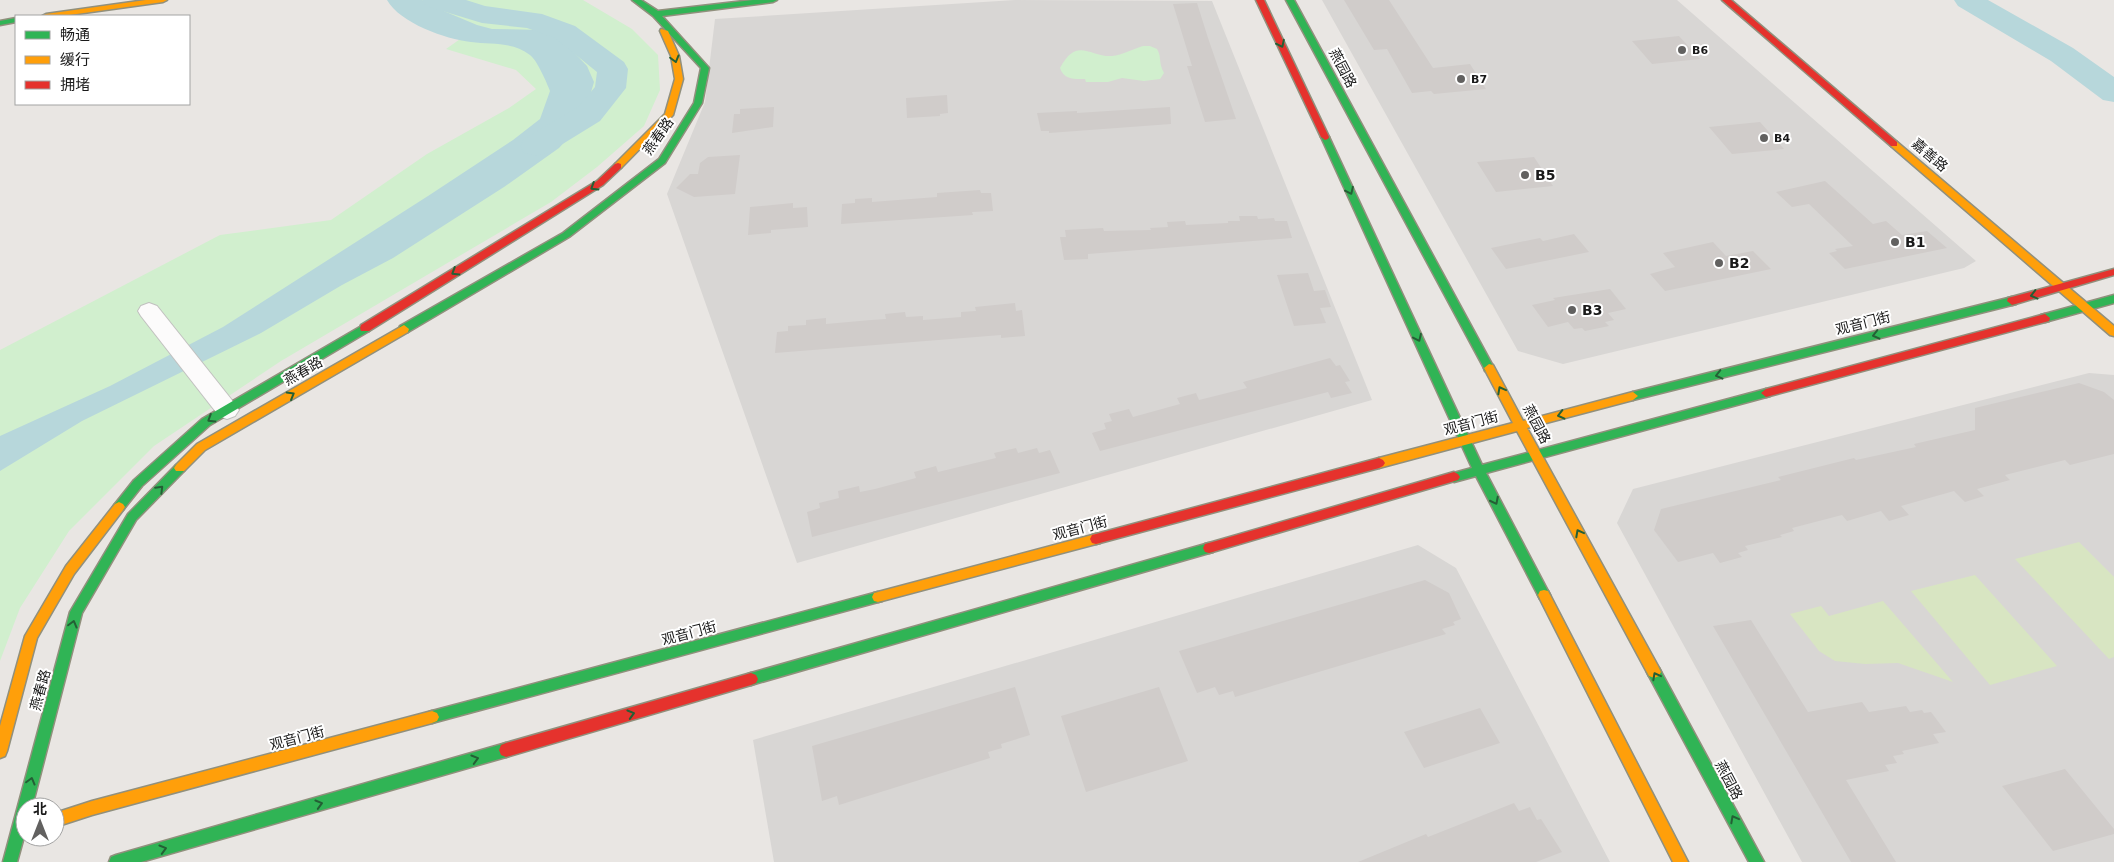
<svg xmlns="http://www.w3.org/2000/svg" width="2114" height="862" font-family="'DejaVu Sans','Noto Sans SC',sans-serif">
<rect width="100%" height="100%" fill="#e9e6e3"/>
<path fill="#d8d6d4" d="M1015,0l197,1 160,399 -575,163 -130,-369 38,-92 10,-83z
M1322,0h355l299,261 -12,7 -401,96 -45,-13z
M2089,373l25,2v487h-312l-185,-339 16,-34z
M1418,545l38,23 154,294h-836l-21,-122z"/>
<path fill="#d8e5c2" d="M2079,542l35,35v80l-5,2 -94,-100z
M1975,575l82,91 -67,19 -79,-94z
M1883,601l70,81 -55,-19 -33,1 -30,-3 -16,-10 -29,-37 31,-8 8,10z"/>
<path fill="#d1efce" d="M410,0h173l49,29 26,26 2,35 -16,36 -47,41 -46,35 -270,159 -127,85 -85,85 -49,77 -20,53v-311l220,-115 111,-15 96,-66 82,-46 27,-19 -20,-19 -70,-21 17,-12z
M1143,46h7l7,3c5,8 1,13 7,24l-4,6 -16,2 -22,-3 -14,4h-22l-1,-3c-11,0 -21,1 -25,-11 17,-32 29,-11 52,-12 10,-1 21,-7 31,-10z"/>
<path fill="#b7d7db" d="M387,0h35l5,4 50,21 15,4 51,1 18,9 26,27 7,16 -12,41 -23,25 -55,39 -111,71 -51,27 -81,48 -179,88 -82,50v-35l110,-50 113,-59 205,-131 85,-56 27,-21 10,-28c-3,-8 -13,-31 -20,-36 -18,-14 -39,-10 -59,-13 -26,-3 -71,-19 -84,-42z"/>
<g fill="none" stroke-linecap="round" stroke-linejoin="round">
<path fill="#b7d7db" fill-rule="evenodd" d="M422,0h44l19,6 57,8 33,12 49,36 4,7 -2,19 -26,33 -52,32 -12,3 -12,-3 -4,-7 4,-7 54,-32 17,-20 2,-15 -42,-34 -28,-10 -45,-5 -56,-17z
M1954,0h34l85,48 41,29v25l-11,-2 -52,-39 -93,-55z"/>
</g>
<path fill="#d0ccca" d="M1344,0h45l44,68 37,-4 16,25 -52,5 -3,-3 -19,2 -25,-44 -13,1z
M1197,3l11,35 28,81 -31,3 -18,-56h5l-19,-62z
M1679,36l21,23 -48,5 -20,-23z
M947,95l1,18 -8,1v2l-33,2 -1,-20z
M774,107l-1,20 -41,6 2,-19h6v-5z
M1170,107l1,17 -122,9v-2h-8l-4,-18 40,-2v2z
M1760,122l24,27 -52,5 -23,-27z
M740,155l-5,39 -41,3 -18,-9 14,-14h8l2,-11 8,-6z
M1534,157l19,29 -57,6 -19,-30z
M1825,181l48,43 13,-3 16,14 25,-4 20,17 -102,21 -16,-16 8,-2 -2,-2 18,-3 -44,-42 -17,3 -16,-15z
M980,190l1,3h10l2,18 -21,1 1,3 -132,9 1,-20 13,-1v-4l17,-1v4l65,-5v-4z
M793,203v5l14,-1 1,20 -37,3v3l-23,2 2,-28z
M1239,216h18l1,3 16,-1 1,3h12l5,17 -204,16v5l-24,1 -4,-23h6l-1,-7 38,-2 1,3 47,-1 -1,-2 18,-1 -1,-5 18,-1 1,4 42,-2v-2h12z
M1574,234l15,18 -83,17 -15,-21 49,-10 3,3z
M1713,242l13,14 27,-5 18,18 -106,22 -15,-17 25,-7 -12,-14z
M1308,273l6,18 11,-1 6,17 -11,1 6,15 -32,3 -17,-51z
M1610,289l16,20 -18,4 6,7 -9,2 4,4 -24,5 -3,-3 -8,1 -6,-7 -20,5 -16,-22 23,-5 -2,-2z
M1015,303l1,8 6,-1 3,26 -24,2v-3l-226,18 2,-21 11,-1v-5l18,-1v-5l20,-2v6l45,-4 15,-1 -1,-5 20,-2 1,5 17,-1v4l38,-3v-5l15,-1 -1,-4z
M1330,358l6,8 4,-1 10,16 -5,1 7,11 -21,5 -3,-6 -228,59 -8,-18 14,-4 -2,-6 8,-2 -3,-7 20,-5 4,8 47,-13 -3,-6 19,-5 3,7 48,-12 -4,-6z
M2079,383l25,9 10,8v54l-44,11 -5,-5 -60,15 5,5 -33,9 7,7 -19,6 -11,-11 -53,15 8,9 -20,6 -8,-10 -34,10 -5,-6 -50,13 2,3 -14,4 2,2 -37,9 3,4 -10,3 4,4 -22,6 -7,-10 -35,9 -24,-32 7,-21 120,-29 -3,-3 76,-19 2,2 60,-13 -2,-3 61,-14v-22z
M1016,448l2,5 19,-5 2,5 11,-3 10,23 -248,64 -5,-25 13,-4 -1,-5 20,-5 -1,-7 21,-5 1,6 15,-3 41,-11 -2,-6 22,-6 2,6 58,-14 -2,-5z
M1425,580l24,13 12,26 -8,3 2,3 -13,4 4,5 -211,63 -2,-6 -14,4 -4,-8 -18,6 -18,-42z
M1751,620l57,92 54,-10 7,10 37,-6 4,6 12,-2 2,3 7,-1 15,20 -13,2 6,9 -37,8 2,3 -11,2 4,7 -12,2 4,6 -43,9 50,82h-45l-138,-236z
M1015,687l15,48 -29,9 1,4 -14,4 2,6 -151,47 -2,-9 -15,5 -10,-55z
M1159,687l29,74 -102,31 -25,-76z
M1480,708l20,35 -76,25 -20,-36z
M2065,769l49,60v5l-61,17 -51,-65z
M1514,803l5,8 11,-4 7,13 4,-1 21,33 -26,10h-178l68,-28 2,3z"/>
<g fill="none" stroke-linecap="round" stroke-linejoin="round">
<g stroke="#c1c0bf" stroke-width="2">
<path id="street" d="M149,303l8,3 78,98 4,6 -4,6 -8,3 -8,-3 -78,-100 -3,-5 3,-5z"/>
</g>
<g stroke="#91907d" stroke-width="3">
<path id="fast" d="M632,0h9l17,11 95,-11h24l-4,2 -111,14 47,52 -7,35 -37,60 -96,74 -161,95h-8l-1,-3 1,-3 163,-93 96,-74 35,-56 7,-35 -48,-52z
M1286,0h8l200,368 -1,3h-8l-1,-3z
M16,18v4l-16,3v-4z
M1325,134l4,3 153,328 284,-76 5,4 -1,3 -284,77 64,122 -2,4 -4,1 -4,-1 -64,-123 -22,6 -4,-2 -2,-3 2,-3 22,-6 -151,-331z
M2114,295v8l-69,19 -5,-4 1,-3z
M2012,297l4,1 1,3 -1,3 -383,96 -5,-4 5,-4z
M365,324l5,4 -1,3 -159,94 -68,61 -19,24 -4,2 -4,-2 -2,-3 2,-3 19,-24 68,-61z
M180,463l4,2 2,3 -2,3 -48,49 -54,93 -50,194h-7v26l-8,29h-14l67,-250 58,-98 48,-49z
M1209,543l4,1 2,4 -2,4 -4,1 -458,132 -5,-2 -2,-4 2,-4 5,-2z
M878,592l4,1 2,4 -2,4 -4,1 -446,121 -5,-2 -2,-4 2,-4 5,-2z
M1654,666l5,2 105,194h-15l-100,-186 -2,-4 2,-4z
M506,743l5,2 2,5 -2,5 -5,2 -365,105h-32l2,-5 5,-2z"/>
</g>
<g stroke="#91907d" stroke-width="3">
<path id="slow" d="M146,0h21l-4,2 -101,14h-20l4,-2z
M661,29l7,2 11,25 4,23 -10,36 -52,53h-6v-4l50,-50 10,-35 -4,-23 -11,-25z
M1894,141l3,1 217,184v10l-4,-1 -219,-189v-4z
M404,325l5,4 -1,3 -203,118 -21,21h-8l-2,-3 2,-3 21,-21z
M1489,364l4,1 30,56 110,-29 5,4 -5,4 -106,28 132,240 2,4 -2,4 -5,2 -5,-2 -132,-245 -138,37 -4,-2 -2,-3 2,-3 4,-2 134,-35 -29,-55z
M119,502l4,2 2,3 -2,3 -49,64 -37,64 -30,113 -2,5 -5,2v-32l25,-90 41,-70 49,-62z
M1096,534l4,1 2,4 -2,4 -4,1 -218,58 -4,-1 -2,-4 2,-4 4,-1z
M1544,590l4,1 140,271h-15l-135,-267 2,-4z
M432,711l5,2 2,4 -2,4 -5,2 -340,92 -37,12v-14l37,-12z"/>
</g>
<g stroke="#91907d" stroke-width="3">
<path id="jam" d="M1256,0h8l65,137 -1,2 -3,1 -4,-3z
M1722,0h9l166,142v4h-6z
M618,163l3,1v4l-18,17 -234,146h-8l-1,-3 1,-3 236,-144 18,-17z
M2114,269v6l-102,30 -5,-4 1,-3z
M2045,314l5,4 -1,3 -283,76 -5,-4 5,-4z
M1379,458l4,2 2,3 -2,3 -4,2 -283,76 -4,-1 -2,-4 2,-4 4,-1z
M1454,472l4,2 2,3 -2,3 -249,73 -4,-1 -2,-4 2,-4 4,-1z
M751,673l5,2 2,4 -2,4 -5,2 -245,72 -5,-2 -2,-5 2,-5 5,-2z"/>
</g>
<use href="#street" fill="#fcfbfb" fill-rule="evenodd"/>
<use href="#fast" fill="#30b455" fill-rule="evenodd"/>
<use href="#slow" fill="#ff9f0a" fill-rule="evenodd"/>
<use href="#jam" fill="#e5322d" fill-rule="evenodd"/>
</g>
<defs><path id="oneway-chevron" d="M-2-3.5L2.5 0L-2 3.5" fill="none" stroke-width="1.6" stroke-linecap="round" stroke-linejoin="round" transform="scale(1.25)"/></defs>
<g stroke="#245f35">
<use href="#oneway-chevron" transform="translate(1281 44) rotate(64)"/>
<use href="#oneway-chevron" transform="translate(675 59) rotate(75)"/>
<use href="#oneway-chevron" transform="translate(594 187) rotate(148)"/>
<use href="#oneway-chevron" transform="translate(1350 191) rotate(65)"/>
<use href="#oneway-chevron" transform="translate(455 272) rotate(148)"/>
<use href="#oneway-chevron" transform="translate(2034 295) rotate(166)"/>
<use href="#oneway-chevron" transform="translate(1876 335) rotate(166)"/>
<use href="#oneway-chevron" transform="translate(1418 338) rotate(65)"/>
<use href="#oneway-chevron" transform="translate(1719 375) rotate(166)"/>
<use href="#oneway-chevron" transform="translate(1501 390) rotate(-118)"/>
<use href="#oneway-chevron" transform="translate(291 395) rotate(-30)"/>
<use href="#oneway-chevron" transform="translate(1561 415) rotate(166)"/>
<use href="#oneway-chevron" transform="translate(211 419) rotate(148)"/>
<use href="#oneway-chevron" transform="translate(160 489) rotate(-45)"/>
<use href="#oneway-chevron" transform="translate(1495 501) rotate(63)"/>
<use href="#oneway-chevron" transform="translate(1579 533) rotate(-118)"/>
<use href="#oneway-chevron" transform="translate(73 624) rotate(-75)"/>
<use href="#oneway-chevron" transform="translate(1656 676) rotate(-118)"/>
<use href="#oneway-chevron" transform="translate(631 714) rotate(-16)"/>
<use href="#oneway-chevron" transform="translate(475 759) rotate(-16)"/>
<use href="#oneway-chevron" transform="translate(31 781) rotate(-75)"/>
<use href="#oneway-chevron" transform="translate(319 804) rotate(-16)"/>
<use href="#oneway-chevron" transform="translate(1734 819) rotate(-118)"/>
<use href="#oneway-chevron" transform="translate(163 849) rotate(-16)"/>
</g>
<g fill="#626160" stroke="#fff" stroke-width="2">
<circle cx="1682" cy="50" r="5"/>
<circle cx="1461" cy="79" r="5"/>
<circle cx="1764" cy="138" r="5"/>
<circle cx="1525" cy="175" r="5"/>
<circle cx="1895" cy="242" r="5"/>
<circle cx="1719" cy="263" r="5"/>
<circle cx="1572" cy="310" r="5"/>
</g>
<g text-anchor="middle" stroke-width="4" stroke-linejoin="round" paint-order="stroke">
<g font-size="11" font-weight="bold" fill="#1a1a1a" stroke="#fff" text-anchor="start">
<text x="1692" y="54">B6</text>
<text x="1471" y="83">B7</text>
<text x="1774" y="142">B4</text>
</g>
<g font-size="14" fill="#1a1a1a" stroke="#fff">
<text transform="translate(1343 68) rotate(62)" y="5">燕园路</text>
<text transform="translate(658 136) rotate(-55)" y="5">燕春路</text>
<text transform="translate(1930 155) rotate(41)" y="5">嘉善路</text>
<text transform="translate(1863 323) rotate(-14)" y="5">观音门街</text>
<text transform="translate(303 371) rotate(-30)" y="5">燕春路</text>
<text transform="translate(1471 423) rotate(-15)" y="5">观音门街</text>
<text transform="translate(1537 424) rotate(62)" y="5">燕园路</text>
<text transform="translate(1080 528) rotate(-15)" y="5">观音门街</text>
<text transform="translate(689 633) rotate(-15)" y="5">观音门街</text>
<text transform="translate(40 690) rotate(-75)" y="5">燕春路</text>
<text transform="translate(297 738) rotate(-15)" y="5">观音门街</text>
<text transform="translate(1729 780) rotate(62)" y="5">燕园路</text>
</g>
<g font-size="14" font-weight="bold" fill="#1a1a1a" stroke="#fff" text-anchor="start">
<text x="1535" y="180">B5</text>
<text x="1905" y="247">B1</text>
<text x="1729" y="268">B2</text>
<text x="1582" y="315">B3</text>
</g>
</g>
<rect x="15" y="15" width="175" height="90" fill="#ffffff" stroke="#a3a3a3"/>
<rect x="25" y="31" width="25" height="8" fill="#30b455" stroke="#a3a3a3"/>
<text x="60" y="40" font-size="15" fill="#1a1a1a">畅通</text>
<rect x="25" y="56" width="25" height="8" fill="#ff9f0a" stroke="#a3a3a3"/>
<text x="60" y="65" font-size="15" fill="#1a1a1a">缓行</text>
<rect x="25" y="81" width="25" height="8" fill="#e5322d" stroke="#a3a3a3"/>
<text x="60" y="90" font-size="15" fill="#1a1a1a">拥堵</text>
<g transform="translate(40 822)"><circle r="24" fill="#ffffff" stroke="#a3a3a3"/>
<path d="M0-4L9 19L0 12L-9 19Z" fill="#626160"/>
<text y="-8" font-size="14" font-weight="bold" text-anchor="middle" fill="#1a1a1a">北</text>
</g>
</svg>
